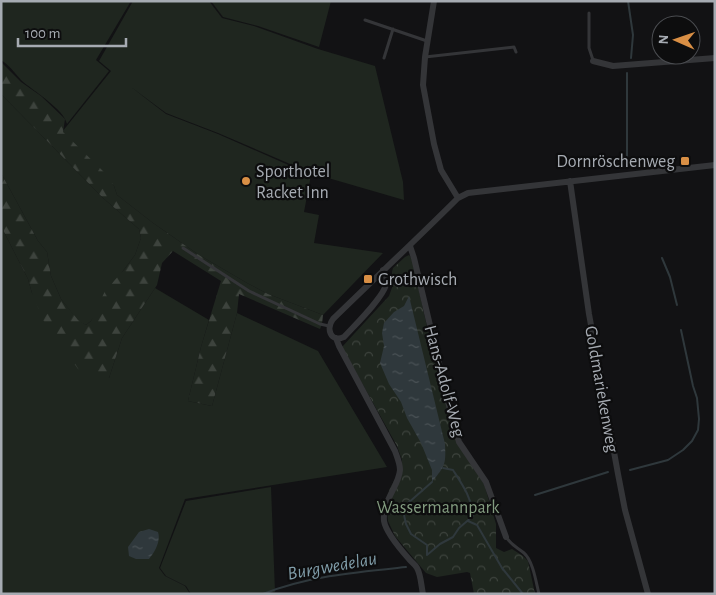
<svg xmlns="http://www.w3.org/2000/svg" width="716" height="595" font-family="'Alegreya Sans',sans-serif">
<defs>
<pattern id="forest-firs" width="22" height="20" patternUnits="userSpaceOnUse" patternTransform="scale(1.25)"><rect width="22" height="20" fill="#1f261f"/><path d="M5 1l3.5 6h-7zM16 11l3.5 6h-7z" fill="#3d433d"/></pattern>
<pattern id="park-crowns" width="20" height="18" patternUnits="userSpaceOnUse" patternTransform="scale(1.25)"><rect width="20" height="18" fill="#1f261f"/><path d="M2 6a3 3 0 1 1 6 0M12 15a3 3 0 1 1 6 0" fill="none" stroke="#3d433d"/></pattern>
<pattern id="water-ripples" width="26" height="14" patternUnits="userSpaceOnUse" patternTransform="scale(1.25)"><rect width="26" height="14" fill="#2f383c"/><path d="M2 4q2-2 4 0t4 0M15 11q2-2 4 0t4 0" fill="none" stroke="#4a5256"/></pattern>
</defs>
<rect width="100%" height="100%" fill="#121214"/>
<path fill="#1f261f" d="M1,1h130l-35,59 13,11 -42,53c-3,-15 -34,-33 -46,-44 -6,-7 -12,-15 -20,-20z
M133,1h76l13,17 32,8 64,23 57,17 28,116 1,18 -93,-27 -93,-40 -52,-20 -35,-26 35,27 52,20 93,41 -7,37 15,3 -5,28 69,10 -60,62 -55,-21 -21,-11 -48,-28 -46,-32 -36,-28 -3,-9 -52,-54 49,-61 -12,-10z
M211,1h120l-12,46 -61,-21 -35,-9z
M1,94l102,104 36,31 2,9 -6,17 -12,16 -32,50 -5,4 -8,-4 -17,-22 -10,-23 -4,-24 -9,-11 -37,-68z
M1,226l27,53 4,14 77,85 13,-40 33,-50 54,32 -8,27 -13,54 24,5 25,-93 81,38 69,116 -202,32 -26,69 6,8 20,10 5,8h-189z
M271,487l4,105 -11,2h-73l-5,-8 -20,-10 -6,-8 26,-67z"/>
<path fill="url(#forest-firs)" d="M1,62l20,20 20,14 24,23 -2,13 43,42 8,12 3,9 36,28 46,32 48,28 21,11 55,21 -1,9 -2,5 -81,-35 -2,19 -25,93 -24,-5 13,-54 20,-66 -48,-30 -11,12 -5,22 -35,53 -13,40 -31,-9 -35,-49 -11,-27 -4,-14 -27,-53v-53l37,68 9,11 4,24 10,23 17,21 8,5 5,-4 14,-30 18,-20 12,-16 6,-17 -2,-9 -36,-31 -102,-104z"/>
<path fill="url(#park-crowns)" d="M409,255l3,4 23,104 22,78 27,43 12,40v24l8,4 8,-3 11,7 5,5 7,33h-61l-4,-21 -3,-1 -30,5 -11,-4 -31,-37 -7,-15 -1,-13 2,-18 11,-20 2,-10 -5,-14 -55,-99 47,-51 4,-11 -1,-13 1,-4 12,-11z"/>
<path fill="url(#water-ripples)" d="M409,296l36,148c1,21 0,22 -13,38v-12l-11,-27 -14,-25 -6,-16 -12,-18 -9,-21 4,-17 -2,-13 2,-10 10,-11 10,-6z
M149,529l9,3c3,9 -3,20 -9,27h-13l-7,-3 -1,-9 11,-15z"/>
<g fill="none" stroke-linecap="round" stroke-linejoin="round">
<path stroke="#2f383c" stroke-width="2" d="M628,1l5,34 -2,23
M627,73v92
M662,258l8,19 7,28
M630,470l38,-10 15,-10 9,-9 6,-11 1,-11 -2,-21 -4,-12 -12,-56
M535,495l73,-23
M468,521l9,4 25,43 21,26
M427,555l13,-11 13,-7 6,-9 14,-12c-1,-18 -11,-32 -20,-46l-10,-2
M427,555v-10l-16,-11 -5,-10 -2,-9 3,-11 25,-22
M263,594c46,-18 94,-22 143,-27"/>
<path stroke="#343538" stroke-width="3" d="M589,13v35l4,12
M365,20l62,21
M425,57l89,-10 2,5
M384,58l9,-29
M183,248l66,43 71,33 9,2
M506,537c6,9 11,10 18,16 9,8 12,29 15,41"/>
<path stroke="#343538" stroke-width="6" d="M434,1l-9,56 -2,28 11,59 7,26 17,28
M593,61l20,5 102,-8
M570,181l19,133 29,160 7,36 23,84
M410,246l4,12 38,160 7,24 27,40 20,55
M383,270c3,5 5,9 3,15 -4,14 -32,41 -42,52 -14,6 -18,-9 -11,-18 42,-41 84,-80 125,-121l10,-5 247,-28
M336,338l3,8 56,105c2,6 5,12 5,19 -1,16 -18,31 -16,51 2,12 17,29 25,38 2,3 6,5 8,9 4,7 4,17 6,26"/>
</g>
<g fill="#d98f45" stroke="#0d0d0e" stroke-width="2">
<rect x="680" y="156" width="10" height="10" rx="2.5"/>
<circle cx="246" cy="181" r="5"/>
<rect x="363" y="274" width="10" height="10" rx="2.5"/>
</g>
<g text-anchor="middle" stroke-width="4.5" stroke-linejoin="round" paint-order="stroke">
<g font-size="18" fill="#a6abb2" stroke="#0d0d0e" text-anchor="start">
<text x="675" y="167" text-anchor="end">Dornröschenweg</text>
<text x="256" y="177">Sporthotel<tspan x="256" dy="21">Racket Inn</tspan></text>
<text x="378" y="285">Grothwisch</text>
</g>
<g font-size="18" fill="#a6abb2" stroke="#0d0d0e">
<text transform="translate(445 381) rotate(75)" y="6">Hans-Adolf-Weg</text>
<text transform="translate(602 389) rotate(80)" y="6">Goldmariekenweg</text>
</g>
<g font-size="18" fill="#829b7f" stroke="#0d0d0e">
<text x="438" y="513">Wassermannpark</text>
</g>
<g font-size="19" font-style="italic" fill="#809da9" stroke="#0d0d0e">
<text transform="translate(332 565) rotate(-10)" y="7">Burgwedelau</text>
</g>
</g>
<rect width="716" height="595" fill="none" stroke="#a6abb2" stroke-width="5"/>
<g transform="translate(676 40) rotate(272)"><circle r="24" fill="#0d0d0e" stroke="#4a4c50"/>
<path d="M0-4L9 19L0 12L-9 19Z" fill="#d98f45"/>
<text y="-8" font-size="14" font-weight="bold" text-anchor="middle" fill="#a6abb2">N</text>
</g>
<path d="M18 38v8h108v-8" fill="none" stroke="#a6abb2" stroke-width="2.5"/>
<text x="25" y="38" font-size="15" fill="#a6abb2" stroke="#0d0d0e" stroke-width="4" paint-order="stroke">100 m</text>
</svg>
